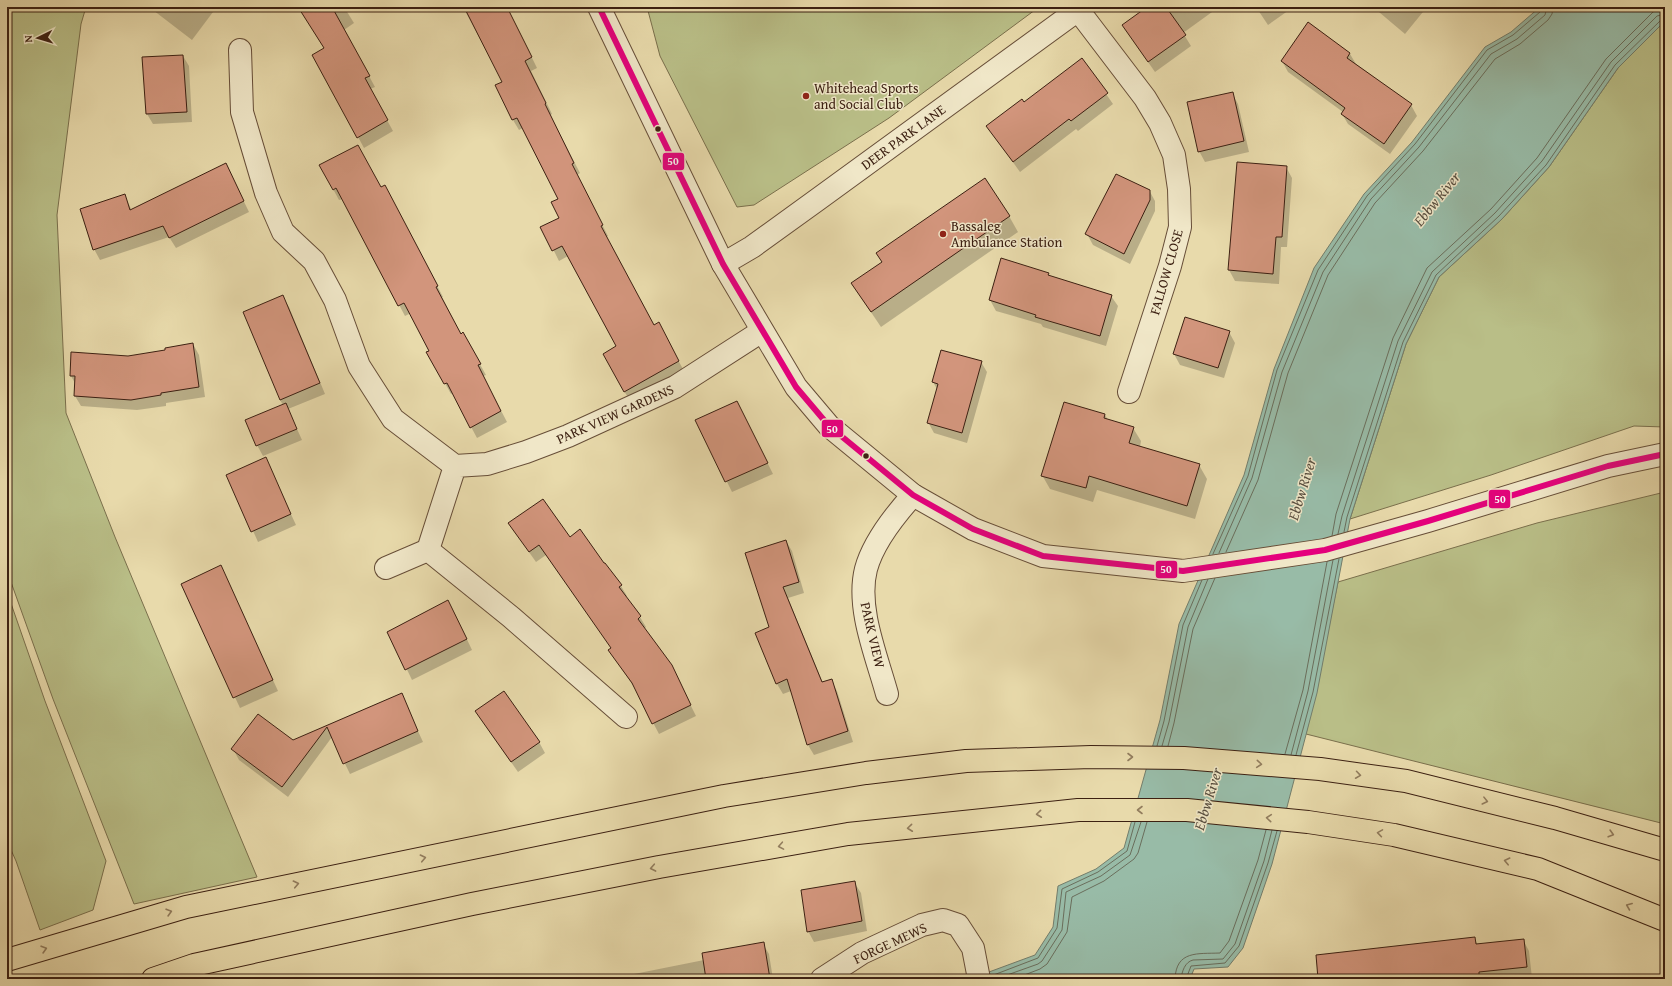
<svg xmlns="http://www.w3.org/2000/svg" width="1672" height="986" font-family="'Gentium Book Plus',serif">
<rect width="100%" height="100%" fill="#e8daab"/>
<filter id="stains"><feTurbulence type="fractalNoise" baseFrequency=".005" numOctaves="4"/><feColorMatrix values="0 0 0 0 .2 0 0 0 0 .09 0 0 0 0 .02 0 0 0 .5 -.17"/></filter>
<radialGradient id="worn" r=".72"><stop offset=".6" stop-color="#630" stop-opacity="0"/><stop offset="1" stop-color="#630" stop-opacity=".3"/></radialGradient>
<path fill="#b9be87" stroke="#7a6f4c" d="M7,7h79l-5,17 -24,191 9,198 49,124 142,340 -123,27 -81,-205 -46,-128z
M647,7h392l-150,111 -135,87 -17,2 -77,-151z
M1665,21v406l-31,-1 -143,49 -141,44 56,-175 33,-67 63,-58 47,-52 69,-99z
M1665,492v332l-359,-90 32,-152 199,-59z
M7,592l38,109 61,160 -13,49 -53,20 -24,-69 -9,-20z"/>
<path fill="#98bba7" stroke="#737d6b" d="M1540,7h125v14l-47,47 -69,99 -47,52 -63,58 -33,67 -56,175 -33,174 -45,171 -29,84 -15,19 -34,2 -4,10h-220l65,-24 18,-28 5,-41 38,-17 28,-21 36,-128 19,-96 65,-149 30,-106 40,-101 50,-74 48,-52 73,-95 26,-15z"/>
<path fill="#0003" d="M149,7h61l3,5 -21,28z
M299,7h45l10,16 -10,7 31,57 -5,2 23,42 -29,17 -50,-93 11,-6z
M463,7h44l30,61 -6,3 21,43 -2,1 30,58 -3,2 31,61 -2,1 48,89 10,8 20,37 -53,31 -7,-11 -7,-44 -49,-91 -9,5 -17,-34 18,-9 -1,-19 -36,-71 -4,2 -6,-10 -16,-35 6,-3z
M1149,7h70l-36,26 8,13 -36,26 -32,-46z
M1232,7h59l1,1 -24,17 -10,-15z
M1373,7h54l-22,27z
M1350,54l6,10 55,41 6,11 -27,38 -42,-30 -6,-10 1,-2 -55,-40 -6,-11z
M183,56l6,10 3,56 -39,2 -6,-10z
M1082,59l31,45 -35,27 -2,-2 -56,43 -32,-45 36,-24z
M1232,93l6,11 11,48 -44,10 -6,-11z
M1238,163l48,4 6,11 -5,69h-6l-2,37 -44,-3 -6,-11z
M320,165l61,23 10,9 52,100h-1l19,38 2,-1 23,41 -3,1 24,46 -30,16 -24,-45 -2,1 -23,-41 2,-2 -19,-38 -6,3 -62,-117 -4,1z
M231,175l18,37 -73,36 -7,-11 -69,23 -6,-11 31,-53 7,15z
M1149,190l6,11v10l-25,53 -37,-19 -6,-11z
M1009,216l9,16 -137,95 -29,-43z
M1048,274l2,2 61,20 7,10 -12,40 -63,-19 -2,-3 -45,-13 -6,-11z
M282,296l7,11 36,87 -37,15 14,31 -39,16 -6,-11 26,-40 -3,-5z
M1229,332l6,11 -11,35 -44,-13 -6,-11z
M193,344l6,11 6,42 -39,6v3l-29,4 -56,-4 -6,-10 1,-11 -5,-9 57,-19 38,-6z
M981,362l6,10 -20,71 -33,-10 -6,-11 9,-33 -4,-7z
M737,402l36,72 -41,18 -35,-71z
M1105,415l3,5 25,8 8,13 -1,6 59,18 8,14 -12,40 -98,-29 -4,12 -43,-13 -8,-14z
M265,458l31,67 -38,17 -30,-67z
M509,524l61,14 34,27 1,-1 16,22 6,10 -1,1 14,20 6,10 -2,2 27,37 25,50 -37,18 -23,-44 -27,-40 3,-2 -66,-93 -10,7z
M786,541l6,10 12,42 -16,5 35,85 8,-3 6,11 16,51 -39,13 -6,-10 -17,-54 -8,3 -6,-10 -21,-50 14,-6z
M226,577l52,114 -38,17 -58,-124z
M454,612l18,38 -60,30 -23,-48z
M401,694l22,48 -73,32 -18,-37 -44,60 -49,-37 -6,-11 60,-8z
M476,712l63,30 6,11 -27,19z
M854,882l7,11 6,38 -53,11 -6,-11z
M1474,938l4,7 45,-5 6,11 3,27 -13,1h-200z
M763,944l6,10 4,25h-164l95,-19z"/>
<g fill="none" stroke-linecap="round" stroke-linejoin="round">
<path stroke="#6a6e5c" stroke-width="1" d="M1344,532l3,-15 56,-175 33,-67 63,-59 47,-51 69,-100 46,-45 4,-1
M1338,534l4,-18 56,-175 34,-69 63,-59 47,-52 69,-99 46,-46 8,-2
M1332,536l4,-22 57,-176 34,-70 64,-59 46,-51 69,-99 47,-47 6,-4h6
M1226,552l32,-72 30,-107 40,-98 47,-72 48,-52 72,-92 25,-15 28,-24 4,-6 1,-7
M1219,553l33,-75 30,-106 41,-100 48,-73 48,-52 72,-93 26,-15 28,-24 2,-8
M1213,554l35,-78 29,-106 41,-100 49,-74 48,-52 72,-94 26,-15 27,-23 2,-5
M1157,746l7,-25 19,-96 19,-45
M1162,746l7,-24 19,-95 20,-48
M1168,746l6,-23 19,-94 22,-51
M1285,754l18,-64 24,-128
M1291,755l17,-64 25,-131
M1296,755l17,-63 26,-133
M991,976l47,-18 19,-30 5,-39 36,-17 29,-21 8,-29
M996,979l42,-15 4,-3 20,-31 4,-38 35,-16 29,-21 11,-33
M1014,979l26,-10 7,-5 20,-32 5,-35 32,-16 30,-22 4,-6 9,-31
M1175,979c1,-29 23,-25 45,-26l9,-12 29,-81 8,-30
M1181,979c1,-8 4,-17 12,-19l30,-1 12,-15 29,-83 8,-31
M1186,979l5,-13 34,-3 14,-17 29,-83 9,-32"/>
</g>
<path fill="#d2957c" stroke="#3c2012" d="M298,7h34l38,69 -5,2 23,42 -31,18 -45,-83 12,-7z
M464,7h43l25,50 -7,4 21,42 -1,1 29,59 -2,1 31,61 -2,1 53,99 5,-3 20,39 -55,31 -21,-38 13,-8 -54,-100 -10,5 -12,-24 19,-9 -8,-16 7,-3 -41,-81 -5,2 -17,-35 7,-3z
M1147,7h19l20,28 -38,27 -26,-37z
M1308,22l42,31 -3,5 65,46 -28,40 -43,-30 4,-6 -64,-47z
M183,55l4,57 -41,2 -4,-57z
M1082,58l26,35 -37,28 -2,-2 -56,43 -27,-36 36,-27 2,3z
M1233,92l11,49 -46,11 -11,-50z
M358,145l23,42 4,-2 53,101 -2,1 25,47 2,-2 18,32 -3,1 23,46 -31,17 -23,-45 -3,1 -18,-32 3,-1 -25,-48 -6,3 -62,-118 -3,2 -14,-25z
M1237,162l50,4 -5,71h-6l-3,37 -45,-4z
M226,163l18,38 -75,37 -6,-12 -70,24 -13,-41 45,-15 5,16z
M1116,174l34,16v10l-26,54 -39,-20z
M985,178l25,38 -139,96 -20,-29 31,-21 -6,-9z
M1001,258l48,15 -1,2 64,20 -12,41 -65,-19 1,-2 -47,-15z
M283,295l37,88 -40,17 -37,-88z
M1185,317l45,14 -12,37 -45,-14z
M193,343l6,44 -38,6v2l-30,5 -57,-4 1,-20h-5l1,-24 57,4 37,-6v-2z
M941,350l41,11 -20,72 -35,-10 11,-39 -6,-2z
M737,401l31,62 -43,19 -30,-62z
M1064,402l41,12 -1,4 30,9 -5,16 71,21 -13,42 -98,-30 -3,12 -45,-12z
M286,403l11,26 -41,17 -11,-26z
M266,457l25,57 -40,18 -25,-57z
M543,499l27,38 10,-8 24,34h1l17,22 -3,2 22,29 -3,3 34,46 19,40 -39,19 -20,-41 -24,-33 3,-2 -72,-103 -10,7 -21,-29z
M786,540l13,42 -16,5 39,95 10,-3 16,52 -41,14 -20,-66 -11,5 -21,-51 14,-6 -24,-74z
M221,565l52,115 -40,18 -52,-114z
M448,600l19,39 -62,31 -18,-38z
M504,691l36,51 -29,20 -36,-51z
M402,693l16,38 -75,33 -16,-37 -45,60 -51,-38 27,-35 35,26z
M855,881l7,40 -55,11 -6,-42z
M1475,937l1,7 48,-5 3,28 -48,5v7h-161l-2,-24z
M764,942l6,37h-64l-4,-26z"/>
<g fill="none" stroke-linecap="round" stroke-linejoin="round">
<g stroke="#674e38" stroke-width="24">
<path id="minor" d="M1078,10l67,88 15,25 14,32 5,34 1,38 -10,39 -41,126
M240,50l2,62 24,81 17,39 31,29 21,39 24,66 34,53 62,47 32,-2 39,-12 42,-16 107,-49 87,-56
M723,264l29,-17 65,-47 265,-193
M428,550l83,67 115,100
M386,568l42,-18 27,-84
M887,694c-10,-37 -31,-86 -21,-125 7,-26 29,-54 47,-74
M822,979l40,-26 60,-28 21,-5 15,5 15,23 6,31"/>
</g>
<g stroke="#674e38" stroke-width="24">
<path id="tertiary" d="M599,7l124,257 73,123 33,39 84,69 60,34 70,27 140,15 142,-21 103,-29 180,-55 57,-12"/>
</g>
<g stroke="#3c2012" stroke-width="24">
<path id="primary" d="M7,960l179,-53 538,-111 142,-23 100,-12 125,-4 93,1 136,11 86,12 149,37 110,32
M153,979l41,-14 278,-61 187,-37 189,-33 230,-24h109l121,12 86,13 144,34 127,51"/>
</g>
<use href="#minor" stroke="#f0e7c8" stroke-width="22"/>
<use href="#tertiary" stroke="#f0e7c8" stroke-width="22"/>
<use href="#primary" stroke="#e8daab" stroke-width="22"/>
<g stroke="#f0e7c8" stroke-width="9">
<path id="bus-1" d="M599,7l124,257 73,123 33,39 84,69 60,34 70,27 140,15 142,-21 103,-29 180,-55 57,-12"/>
</g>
<use href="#bus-1" stroke="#e5007d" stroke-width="6"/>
</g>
<defs><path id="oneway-chevron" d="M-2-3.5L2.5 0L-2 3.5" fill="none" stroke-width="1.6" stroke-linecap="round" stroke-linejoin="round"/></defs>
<g stroke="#927d5e">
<use href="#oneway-chevron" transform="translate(1130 757)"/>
<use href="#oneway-chevron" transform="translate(1259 764) rotate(5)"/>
<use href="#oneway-chevron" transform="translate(1358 775) rotate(8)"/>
<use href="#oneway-chevron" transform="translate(1485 801) rotate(14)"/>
<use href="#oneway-chevron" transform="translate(1140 810) rotate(180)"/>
<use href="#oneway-chevron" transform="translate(1039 814) rotate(174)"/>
<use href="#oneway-chevron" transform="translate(1269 818) rotate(-175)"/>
<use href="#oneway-chevron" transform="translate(910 828) rotate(174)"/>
<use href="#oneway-chevron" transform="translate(1380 833) rotate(-171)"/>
<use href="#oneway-chevron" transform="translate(1611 834) rotate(16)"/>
<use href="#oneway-chevron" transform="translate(781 846) rotate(170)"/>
<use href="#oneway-chevron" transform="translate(423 858) rotate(-12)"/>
<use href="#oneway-chevron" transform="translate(1507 861) rotate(-167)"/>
<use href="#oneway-chevron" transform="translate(653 868) rotate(169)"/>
<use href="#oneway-chevron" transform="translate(296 884) rotate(-12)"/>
<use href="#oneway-chevron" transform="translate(1629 906) rotate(-158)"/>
<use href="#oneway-chevron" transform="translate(169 912) rotate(-16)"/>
<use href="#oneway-chevron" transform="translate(44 949) rotate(-16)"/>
</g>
<g fill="#8f2418" stroke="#f0e7c8" stroke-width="1.5">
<circle cx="806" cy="96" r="4"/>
<circle cx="943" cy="234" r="4"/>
</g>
<g fill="#3c2012" stroke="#f0e7c8" stroke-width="1.5">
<circle cx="658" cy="129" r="3.5"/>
<circle cx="866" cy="456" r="3.5"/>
</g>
<g text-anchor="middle" stroke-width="3" stroke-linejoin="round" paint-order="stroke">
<g font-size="14" fill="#3c2012" stroke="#f0e7c8" text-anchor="start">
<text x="814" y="93">Whitehead Sports<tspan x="814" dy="16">and Social Club</tspan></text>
<text x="951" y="231">Bassaleg<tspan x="951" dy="16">Ambulance Station</tspan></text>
</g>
<g font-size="14" fill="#3c2012" stroke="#f0e7c8">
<text transform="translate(903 137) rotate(-36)" y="5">DEER PARK LANE</text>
<text transform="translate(1166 272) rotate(-74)" y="5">FALLOW CLOSE</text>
<text transform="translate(615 414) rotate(-24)" y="5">PARK VIEW GARDENS</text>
<text transform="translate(873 635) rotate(77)" y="5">PARK VIEW</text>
<text transform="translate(890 943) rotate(-25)" y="5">FORGE MEWS</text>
</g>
<g font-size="15" font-style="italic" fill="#584e3f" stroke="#f0e7c8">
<text transform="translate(1437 199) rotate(-51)" y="5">Ebbw River</text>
<text transform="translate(1302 489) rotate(-73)" y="5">Ebbw River</text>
<text transform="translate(1208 799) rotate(-73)" y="5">Ebbw River</text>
</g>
</g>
<g stroke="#f0e7c8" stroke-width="1.5">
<rect x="662" y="152" width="23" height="19" rx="4" fill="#e5007d"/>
<rect x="821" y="419" width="23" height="19" rx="4" fill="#e5007d"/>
<rect x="1488" y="489" width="23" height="20" rx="4" fill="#e5007d"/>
<rect x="1155" y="560" width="23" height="19" rx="4" fill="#e5007d"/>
</g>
<g font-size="11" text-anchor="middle" font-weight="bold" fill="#fff">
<text x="673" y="165">50</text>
<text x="832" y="433">50</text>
<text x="1500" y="503">50</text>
<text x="1166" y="573">50</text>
</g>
<rect width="1672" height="986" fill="none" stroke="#e8daab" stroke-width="24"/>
<rect x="8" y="8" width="1656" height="970" fill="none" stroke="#3c2012" stroke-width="2"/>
<rect x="12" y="12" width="1648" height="962" fill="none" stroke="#3c2012"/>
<g transform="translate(38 38) rotate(265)" stroke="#f0e7c8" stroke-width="3" paint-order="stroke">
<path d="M0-3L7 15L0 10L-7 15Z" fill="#3c2012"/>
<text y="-6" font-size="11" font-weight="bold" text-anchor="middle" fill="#3c2012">N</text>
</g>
<rect width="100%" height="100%" filter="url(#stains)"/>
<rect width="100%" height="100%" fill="url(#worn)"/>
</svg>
